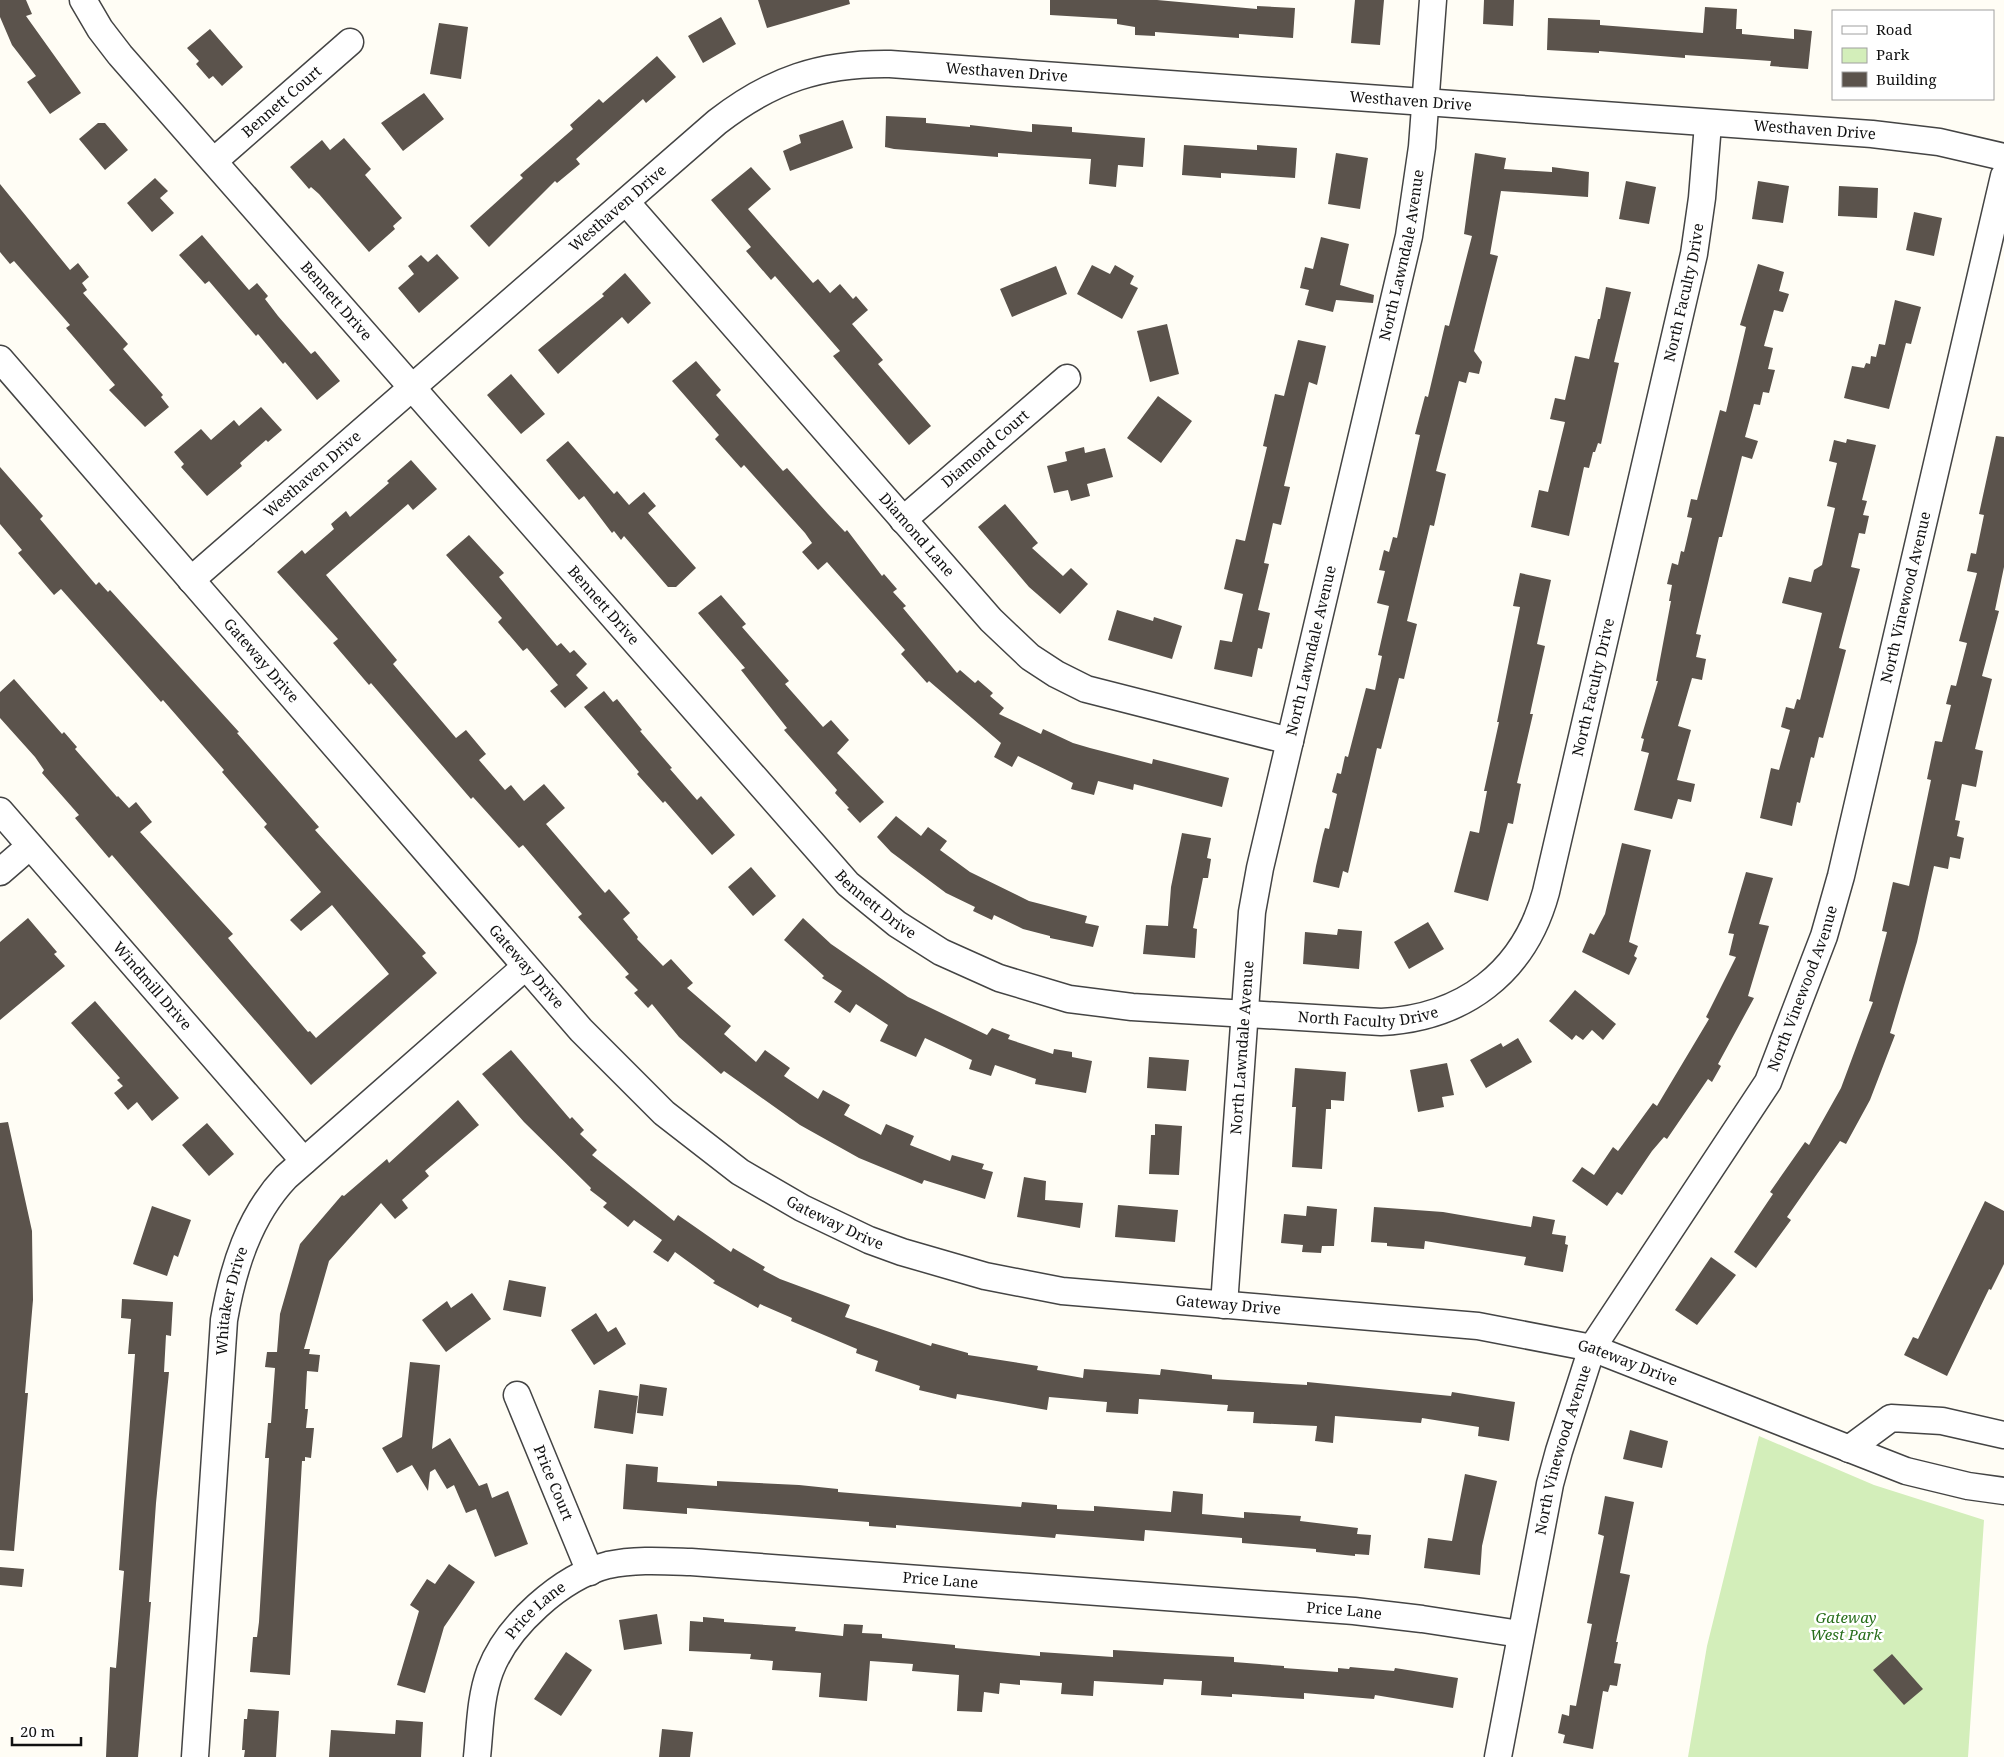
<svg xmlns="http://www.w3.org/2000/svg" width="2004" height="1757" font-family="'Noto Serif',serif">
<rect width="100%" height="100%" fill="#fffdf5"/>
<path fill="#d3eeba" d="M1759,1436l115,49 110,35 -16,237h-280l19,-111z"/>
<path fill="#5b534c" d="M0,0h26l6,14 -6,2 55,77 -31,21 -23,-32 9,-6 -24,-31 -12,-28z
M758,0h91l1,4 -83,24z
M1050,0h107l100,9v-3l38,2 -2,30 -54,-4v4l-84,-6v4l-20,-1v-8l-18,-3v-5l-67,-4z
M1355,0h29l-4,45 -29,-2z
M1484,0h30l-1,26 -30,-2z
M1705,7l32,2 -1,20h6v5l52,5v-10l18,2 -4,38 -38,-3 1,-5 -86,-6v3l-86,-7v2l-52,-3 1,-32 52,2v5l103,8z
M721,17l15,27 -33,19 -15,-27z
M439,23l29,4 -7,52 -31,-5z
M210,29l33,38 -21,19 -9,-10 -4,3 -13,-15 3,-3 -12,-13z
M657,56l19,21 -30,26 -3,-4 -67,60 4,5 -23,19 -2,-2 -66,66 -19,-21 53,-48 -3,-3 53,-46 -3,-4 29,-26 4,4z
M424,93l20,26 -41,32 -22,-28z
M886,116l40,2v5l44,4v-2l62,7v-8l40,3v5l73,6 -2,29 -25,-2 -2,22 -27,-3 2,-25 -93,-6v4l-104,-8 -9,-2z
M843,120l10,28 -63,23 -7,-20 18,-8 -2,-8z
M98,123h7l23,27 -23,20 -26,-31z
M344,138l27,31 -6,6 37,43 -9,8 2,3 -26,23 -50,-58 -8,-7 -2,2 -19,-22 32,-27 8,10z
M1184,145l73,5v-5l40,3 -2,30 -74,-5v5l-39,-3z
M1336,153l32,5 -8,51 -32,-5z
M1475,153l31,5 -2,11 48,3v-5l37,5 -1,25 -87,-6 -11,63 8,2 -24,95 8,11 -3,12 -10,-2 -3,11 -7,-2 -23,90 10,3 -12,52 -4,-1 -23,96 10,3 -13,55 -5,-1 -18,71 -4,-1 -29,125 -5,-2 -4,17 -26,-6 3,-16 7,-31 2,-7 4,1 8,-35 -5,-2 5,-19 4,1 4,-18 3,1 18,-69 9,2 7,-34 -4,-1 11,-49 -12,-3 8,-32 -6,-1 5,-20 5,2 4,-15 4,1 23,-103 -5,-1 10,-38 3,1 17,-72 4,1 23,-90 -8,-2z
M751,167l20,22 -23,20 65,74 5,-4 12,14 10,-9 13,15 3,-3 12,14 -16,14 31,36 -5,4 53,62 -22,19 -76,-89 7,-5 -65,-75 -4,4 -25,-29 5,-4 -40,-47z
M155,178l13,13 -8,7 14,15 -22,19 -25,-29z
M1626,181l30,6 -7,37 -30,-5z
M1758,181l31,5 -6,37 -31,-4z
M0,184l70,86 8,-7 11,14 -7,6 5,7 -4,3 45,51 -5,5 40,46 -2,2 8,10 -24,20 -36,-37 6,-5 -49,-57 4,-3 -56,-64 -4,3 -10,-12z
M1839,186l39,2 -1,30 -39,-2z
M1914,212l28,6 -8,38 -28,-6z
M202,235l47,55 8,-7 11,13 -3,3 13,17 33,38 4,-3 25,30 -23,19 -32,-38 -2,2 -25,-30 -2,2 -47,-55 -4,3 -26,-29z
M1321,237l28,7 -9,41 34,10 -1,8 -37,-3 -3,12 -28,-7 4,-15 -9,-2 5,-21 8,2z
M437,254l22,24 -40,35 -21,-25 16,-14 -6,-8 13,-11 7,7z
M1758,264l26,8 -5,19 10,3 -6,18 -9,-2 -10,36 9,2 -5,21 7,1 -6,23 -6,-1 -3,13 -6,-1 -9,33 13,4 -6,18 -10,-3 -20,81h-3l-23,97 5,1 -5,22 10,2 -4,21 -10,-2 -14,48 13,4 -14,50 18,4 -4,18 -13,-3 -6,20 -38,-9 15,-57 -8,-2 3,-12 -3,-1 17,-57h-2l15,-80h-2l3,-16 -5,-1 5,-21 6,2 3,-14 3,1 8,-34 -5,-1 4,-18 6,1 23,-90 6,2 20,-85 -6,-2z
M1092,265l18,9 5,-9 19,11 -4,8 8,4 -16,31 -45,-25z
M1056,266l11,28 -55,23 -12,-28z
M625,273l26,30 -23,21 -6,-7 -64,57 -20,-24 66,-54 -2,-2z
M1606,287l25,5 -17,70 5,1 -18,81 -3,-1 -3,9h-2l-4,16 -5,-1 -15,69 -38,-9 8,-37 9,2 17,-70 -15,-3 5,-21 10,2 10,-44 14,3 9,-40h2z
M1895,300l26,7 -10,37 -5,-1 -17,66 -45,-11 8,-32 12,2 2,-5 4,1 1,-8 5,1 3,-13 6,1z
M1167,324l12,50 -29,8 -13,-51z
M1298,340l28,6 -9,39 -8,-3 -25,104 6,1 -9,38 -8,-2 -9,40 5,1 -11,46 12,3 -8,36 -4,-1 -6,29 -38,-8 6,-29 12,2 11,-48 -19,-5 12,-50 9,2 22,-94 -4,-1 12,-52 9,2z
M696,361l25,29 -5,5 67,76 4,-3 41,46 17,18 2,-2 35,46 2,-2 13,15 -4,3 13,14 -3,2 54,65 3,-3 15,13 3,-3 15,13 -3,3 14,12 -5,6 42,20 2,-5 30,14 17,5 62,16 1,-5 76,19 -7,29 -88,-23 -1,6 -35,-9 -4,14 -23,-6 2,-6 -55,-27 -6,11 -18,-10 7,-14 -72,-62 -2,2 -26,-29 4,-4 -78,-88 -9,8 -16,-18 10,-9 -7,-10 -61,-68 -3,3 -26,-29 4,-4 -47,-54z
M511,374l34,40 -24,20 -34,-39z
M1158,396l34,25 -31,42 -34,-25z
M261,407l21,23 -14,12 -2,-2 -26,23 2,3 -35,30 -26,-29 3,-3 -10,-12 27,-23 10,11 23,-20 5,6z
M1996,436l8,1v130l-9,43 4,1 -17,65 10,3 -17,70 8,2 -7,36 -14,-3 -7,36 5,1 -3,15 7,2 -4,21 -10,-2 -2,12 -14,-3 -17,76 -27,91 5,2 -25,65 -24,44 -6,-3 -53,76 4,3 -35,48 -22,-16 39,-58 -3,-2 35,-50 4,3 32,-57 32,-86 -4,-1 18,-69 -5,-1 11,-49 16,4 22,-106 -4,-1 8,-38 7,1 9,-37 -5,-1 5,-19 5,1 11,-43 -8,-2 18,-68 -10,-2 4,-18 5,1 8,-39 -5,-1z
M1847,439l29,6 -14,55 5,1 -4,14 6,1 -4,18 -6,-1 -8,34 9,2 -21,79 7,2 -23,88 -4,-1 -5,21 -3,-1 -11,46 -3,-1 -5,24 -32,-8 11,-50 8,2 11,-40 -9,-3 5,-20 8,2 3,-10 3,1 22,-87 -40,-10 7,-26 22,5 3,-12 8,-5 13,-57 -8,-2 10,-43 -8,-2 5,-21 12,3z
M568,441l46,53 3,-3 12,14 15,-13 12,14 -8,7 48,55 -20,19h-8l-44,-51 -3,4 -7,-9 -2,2 -28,-37 -5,4 -33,-40z
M1084,447l1,6 20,-5 8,29 -26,7 3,12 -19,5 -3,-11 -14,3 -7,-27 20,-5 -2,-9z
M411,460l26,29 -24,21 -5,-6 -82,71 71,85 -4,4 63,74 10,-8 20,24 -7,6 26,30 6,-5 13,16 20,-17 21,24 -19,16 59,69 4,-4 21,24 -7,6 15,18 -1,2 26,27 8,-7 22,24 -6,5 44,38 -7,8 32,28 9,-12 25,18 -6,8 34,23 5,-9 27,15 -6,10 37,20 5,-11 28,12 -4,9 40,16 2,-6 32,9 -2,5 11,3 -8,27 -61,-19 -2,4 -63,-26 -59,-33 -76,-54 -3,3 -42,-37 -27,-33 -4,4 -14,-15 4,-3 -13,-13 4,-3 -51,-57 4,-3 -59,-69 -4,3 -46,-51 -2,2 -100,-116 -2,2 -36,-42 5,-4 -61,-67 25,-22 3,4 29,-25 -3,-5 15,-13 4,6 39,-34 -2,-2z
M0,467l43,49 -3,3 56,66 3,-3 9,10 2,-2 129,142 -2,1 82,94 -4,3 111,123 -4,3 15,17 -126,112 -199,-230 -3,3 -34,-40 4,-3 -37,-42 2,-3 -9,-13 -35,-39v-26l14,-13 48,55 2,-2 13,15 -2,2 42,48 1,-1 11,12 7,-6 16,20 -12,10 93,102 -5,4 80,94 2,-1 6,7 73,-64 -57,-69 -31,26 -11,-11 31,-28 -57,-65 3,-3 -45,-52 2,-2 -61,-70 -2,2 -100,-113 -7,6 -36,-42 4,-3 -22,-26z
M1005,504l33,39 -6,5 31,28 8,-8 17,16 -28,30 -31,-27 -51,-60z
M469,535l35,38 -5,4 58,69 4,-3 9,10 4,-3 13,14 -11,11 12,13 -23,20 -15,-17 8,-6 -31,-37 -4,3 -25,-29 4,-4 -56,-63z
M1520,573l31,7 -14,64 8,2 -15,68h3l-16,69 4,1 -8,40 -5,-1 -20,78 -34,-9 16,-61 9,2 8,-42h-3l15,-69h-2l23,-115 -7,-1z
M721,595l25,29 -4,3 47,54 -4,3 38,43 8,-7 18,20 -12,13 47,49 -22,19 -2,2 -13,-14 2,-1 -14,-15 2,-3 -53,-60 3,-2 -46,-58 4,-2 -47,-55z
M1117,610l36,11 1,-4 28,9 -10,33 -64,-19z
M604,691l9,11 4,-3 25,31 -2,1 32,37 -2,1 27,31 4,-4 34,39 -23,20 -47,-54 -2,2 -26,-29 2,-2 -55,-65z
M896,816l25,20 7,-9 19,14 -7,9 30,22 59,29 58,15 -2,7 14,3 -6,21 -43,-9v-2l-27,-7 -29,-14 -2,5 -19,-9 2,-4 -29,-14 -55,-41 -14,-15z
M1182,833l29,5 -4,20 4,1 -3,19h-5l-10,50 4,1 -2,29 -52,-4 3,-29 22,1 3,-39z
M1622,843l29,7 -22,92 9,4 -4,10 3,2 -8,17 -47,-23 8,-19 4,2 11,-21z
M751,867l25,29 -23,20 -25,-29z
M1746,872l27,6 -14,46 10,2 -21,70 6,2 -36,66 3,2 -9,16 -4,-3 -41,60 -3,-2 -12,14 -30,44 -5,-3 -10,14 -35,-25 10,-14 12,8 19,-28 5,4 35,-48 4,3 52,-87 -3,-2 30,-60 -7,-2 5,-21 -6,-1z
M28,918l29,34 -3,2 11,12 -65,54v-78z
M803,918l28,26 77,53 79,38 5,-7 18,7 -2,4 45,15 1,-5 18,3v5l20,4 -6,32 -51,-9 1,-5 -41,-14 -4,11 -22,-7 3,-9 -47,-22 -9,19 -36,-16 8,-16 -32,-21 -6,9 -16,-11 8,-11 -20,-13 2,-2 -40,-36z
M1428,922l16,27 -35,20 -15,-27z
M1338,929l24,2 -3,38 -56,-5 2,-32 32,3z
M1575,990l41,34 -13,16 -11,-10 -9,10 -7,-5 -4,5 -23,-19z
M95,1001l84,97 -27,23 -15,-19 -9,8 -14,-17 9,-7 -6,-6 3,-2 -49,-55z
M1518,1038l14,24 -46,26 -16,-28 31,-17 2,4z
M511,1050l59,69 2,-2 12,13 -4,4 17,16 -5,5 82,66 4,-6 53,37 2,-4 32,19 -2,3 17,9 70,26 -5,12 86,29 1,-3 36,10v2l70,11 -1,4 46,8 1,-9 76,6 1,-6 51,6v4l95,6v-3l144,14 1,-4 63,10 -6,39 -31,-5 1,-9 -57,-9 -1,5 -86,-7 -2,27 -18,-2 2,-15 -64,-3 1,-11 -27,-1 1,-6 -89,-6 -1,15 -32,-2 1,-10 -58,-5 -2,13 -90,-16 -1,5 -37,-9 1,-4 -45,-15 3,-10 -22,-8 1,-4 -66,-28 1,-3 -32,-14 -2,4 -45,-25 2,-2 -40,-29 -7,10 -15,-10 9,-12 -28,-20 -6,7 -25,-20 4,-4 -17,-13 1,-2 -67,-66 -42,-48z
M1149,1057l40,3 -3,31 -39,-3z
M1447,1063l7,32 -12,2 2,10 -26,5 -8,-42z
M1295,1068l51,4 -2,29 -13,-1v9h-5l-4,60 -30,-2 4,-60h-4z
M458,1100l21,25 -54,46 4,5 -27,24 6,8 -13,11 -14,-16 -52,58 -25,88h6l-1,5 11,1 -2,17 -11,-1 -2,38h3l-2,19h8l-3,30 -6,-1v4h-3l-12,214 -40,-3 3,-35h4l2,-15 10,-164h-4l3,-35h3l4,-55 -10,-1 2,-15h10l3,-38 20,-70 42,-49 2,1 43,-37 2,4z
M8,1122l24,109 1,69 -8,93h3l-14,158 -14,-1v-427z
M207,1123l27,31 -25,22 -27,-31z
M1155,1124l27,2 -3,49 -30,-1 2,-39h4z
M1024,1177l22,4 -1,19 38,3 -3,25 -63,-11z
M1985,1201l19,10v53l-13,26 -2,-1 -42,87 -43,-21 9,-18 5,2z
M1118,1205l60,5 -3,32 -60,-5z
M152,1206l39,14 -13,37 -4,-2 -7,21 -34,-12z
M1307,1206l30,3 -3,37h-12l-1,7 -19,-1 1,-7 -22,-2 3,-29 22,2z
M1374,1207l69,5 88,15 2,-11 22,4 -3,14 14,2 -1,8 3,1 -5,27 -39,-7 2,-8 -101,-16 -1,8 -37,-3v-3l-16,-1z
M1711,1257l25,18 -39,50 -22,-15z
M509,1280l37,7 -5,30 -38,-7z
M472,1293l19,26 -45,33 -24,-32 25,-19 4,7z
M122,1299l51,3 -2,34 -5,-1 -2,37h5l-13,131 -7,99h2l-13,155h-32l4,-90 6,1 8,-97 -5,-1 16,-216h-7l3,-35 -10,-1z
M596,1313l12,19 8,-5 10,17 -32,21 -23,-35z
M410,1362l30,3 -8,84 18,-11 29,48 8,-3 5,15 16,-7 20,53 -33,13 -19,-48 -10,4 -12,-28 -7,4 -12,-20 -5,3 -2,19 -16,-26 -15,8 -15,-25 20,-11z
M640,1384l27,4 -4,28 -26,-3z
M599,1390l39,6 -5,38 -39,-6z
M1630,1430l38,11 -6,27 -39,-9z
M626,1464l32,3 -1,15 60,4v-5l82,4 39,4v3l72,6 111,9 1,-5 35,3v4l37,2v-5l77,6 2,-21 30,3 -1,20 42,4v-6l57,4 -1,5 58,7 -1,6 14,1 -2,20 -14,-1v2l-39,-4v-3l-74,-6v-5l-97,-8 -1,11 -88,-7 -1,4 -159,-13v3l-27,-2v-4l-182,-14v6l-64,-5z
M1465,1474l32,7 -15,65 -2,29 -56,-7 4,-30 24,3z
M1605,1496l29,6 -14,71 10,2 -14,67h2l-4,21 7,1 -4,22 -7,-1 -2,7 -5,-1 -10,58 -30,-6 2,-8 -7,-2 4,-19 7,2 1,-11 6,1 16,-82 -5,-1 17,-87 -6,-2z
M449,1564l26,18 -31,45 -19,66 -28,-8 22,-74 -9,-6 17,-26 8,5z
M0,1567l24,2 -2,18 -22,-2z
M657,1614l5,30 -38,6 -5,-30z
M703,1617l21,2v3l72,5 -1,4 48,5 1,-12 19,1 -1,8 20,1v4l73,7v3l85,8v-4l73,5v-7l67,4 54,3v5l50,4v2l54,4v-4l11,1 1,-2 44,4 1,-3 63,10 -5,30 -78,-13 -1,4 -70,-6v6l-72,-5v3l-31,-2 1,-14 -38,-2 -1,6 -69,-4 -1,15 -32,-2 1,-11 -42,-3v5l-20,-2 -1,11 -15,-2 -2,20 -25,-1 2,-36 -47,-4 1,-7 -43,-3 -3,40 -48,-4 2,-24 -49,-3 1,-9 -23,-2 1,-5 -62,-3 1,-30 13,1z
M566,1652l26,18 -31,46 -27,-17z
M1892,1654l31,35 -19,16 -31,-35z
M248,1709l31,2 -3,46h-32l1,-7h-3l2,-31h3z
M396,1720l27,2 -2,35h-92l2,-27 64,4z
M662,1729l31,3 -3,25h-31z"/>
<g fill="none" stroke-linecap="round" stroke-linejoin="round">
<g stroke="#444" stroke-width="29">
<g id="minor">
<path id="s1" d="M83,0l17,29 20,26 728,829 49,40 44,28 58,26 70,21 63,8 249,15c82,-4 143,-49 165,-130l148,-638 8,-56 6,-74"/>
<path id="s2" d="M214,161l136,-119"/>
<path id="s3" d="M626,202l365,418 39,37 26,17 30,15 204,52"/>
<path id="s4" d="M0,359l581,671 83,83 76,59 62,36 67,32 33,12 83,24 77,15 416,35 114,22 314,123 62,15 36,5"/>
<path id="s5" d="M903,520l164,-142"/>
<path id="s6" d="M191,580l526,-458c54,-42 104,-59 173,-58l982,70 67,8 65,15"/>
<path id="s7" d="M0,811l304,350"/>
<path d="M0,872l30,-26"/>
<path id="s8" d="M1224,1305l28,-393 8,-44 149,-632 13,-89 11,-147"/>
<path id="s9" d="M517,1395l73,177"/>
<path d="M1849,1449l42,-31 51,3 62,14"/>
<path id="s10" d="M195,1757l29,-437c9,-52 25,-104 62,-143l239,-210"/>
<path id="s11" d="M477,1757c3,-28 3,-59 13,-86 17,-45 71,-94 118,-106 27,-6 56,-4 83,-3l663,49 68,8 98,15"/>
<path id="s12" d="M1498,1757l52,-273 9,-33 33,-103 176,-266 56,-146 17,-60 163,-700"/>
</g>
</g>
<use href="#minor" stroke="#fff" stroke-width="26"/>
</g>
<g text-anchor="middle" stroke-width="5" stroke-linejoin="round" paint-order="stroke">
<g font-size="15" fill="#111" stroke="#fff">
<text dy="5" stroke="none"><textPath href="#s6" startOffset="1001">Westhaven Drive</textPath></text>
<text dy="5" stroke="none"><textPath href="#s2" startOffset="90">Bennett Court</textPath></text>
<text dy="5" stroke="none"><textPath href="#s6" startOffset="1406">Westhaven Drive</textPath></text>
<text dy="5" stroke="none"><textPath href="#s6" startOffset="1811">Westhaven Drive</textPath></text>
<text dy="5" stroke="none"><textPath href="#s6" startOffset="566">Westhaven Drive</textPath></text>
<text dy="5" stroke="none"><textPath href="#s8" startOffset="1068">North Lawndale Avenue</textPath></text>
<text dy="5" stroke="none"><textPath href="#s1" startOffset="2576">North Faculty Drive</textPath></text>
<text dy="5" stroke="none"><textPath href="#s1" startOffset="394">Bennett Drive</textPath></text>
<text dy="5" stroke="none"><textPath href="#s5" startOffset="109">Diamond Court</textPath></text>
<text dy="5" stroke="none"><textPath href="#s6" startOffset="161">Westhaven Drive</textPath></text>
<text dy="5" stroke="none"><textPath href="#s3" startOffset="442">Diamond Lane</textPath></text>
<text dy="5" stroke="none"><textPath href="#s12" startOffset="1244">North Vinewood Avenue</textPath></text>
<text dy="5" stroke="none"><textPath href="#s1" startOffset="799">Bennett Drive</textPath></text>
<text dy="5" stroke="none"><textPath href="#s8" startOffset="662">North Lawndale Avenue</textPath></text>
<text dy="5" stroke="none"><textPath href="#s4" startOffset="399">Gateway Drive</textPath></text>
<text dy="5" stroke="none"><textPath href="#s1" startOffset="2171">North Faculty Drive</textPath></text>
<text dy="5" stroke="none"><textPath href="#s1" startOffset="1204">Bennett Drive</textPath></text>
<text dy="5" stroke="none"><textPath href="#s4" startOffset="804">Gateway Drive</textPath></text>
<text dy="5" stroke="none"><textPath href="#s7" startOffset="232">Windmill Drive</textPath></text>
<text dy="5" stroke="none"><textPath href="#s12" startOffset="839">North Vinewood Avenue</textPath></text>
<text dy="5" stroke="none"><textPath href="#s1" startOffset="1722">North Faculty Drive</textPath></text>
<text dy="5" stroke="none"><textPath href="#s8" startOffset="258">North Lawndale Avenue</textPath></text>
<text dy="5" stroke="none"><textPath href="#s4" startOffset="1209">Gateway Drive</textPath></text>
<text dy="5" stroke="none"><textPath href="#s10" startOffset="458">Whitaker Drive</textPath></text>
<text dy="5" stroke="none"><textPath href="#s4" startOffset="1614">Gateway Drive</textPath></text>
<text dy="5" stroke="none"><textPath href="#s4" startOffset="2019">Gateway Drive</textPath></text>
<text dy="5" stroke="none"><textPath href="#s12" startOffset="314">North Vinewood Avenue</textPath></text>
<text dy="5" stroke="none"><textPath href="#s9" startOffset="95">Price Court</textPath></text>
<text dy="5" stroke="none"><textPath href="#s11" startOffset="584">Price Lane</textPath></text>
<text dy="5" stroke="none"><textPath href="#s11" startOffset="989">Price Lane</textPath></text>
<text dy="5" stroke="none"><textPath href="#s11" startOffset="164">Price Lane</textPath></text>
</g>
<g font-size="15" font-style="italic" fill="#286f1b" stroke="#fff">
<text x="1846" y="1623">Gateway<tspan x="1846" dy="17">West Park</tspan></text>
</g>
</g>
<rect x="1832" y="10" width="162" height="90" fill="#ffffff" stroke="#a0a0a0"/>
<rect x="1842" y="26" width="25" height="8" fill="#ffffff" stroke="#a0a0a0"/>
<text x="1876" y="35" font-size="15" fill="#111111">Road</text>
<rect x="1842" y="48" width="25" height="15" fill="#d3eeba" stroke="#a0a0a0"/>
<text x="1876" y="60" font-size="15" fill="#111111">Park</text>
<rect x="1842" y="72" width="25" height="15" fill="#5b534c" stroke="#a0a0a0"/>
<text x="1876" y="85" font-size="15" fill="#111111">Building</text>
<path d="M12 1737v8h69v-8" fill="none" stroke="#111111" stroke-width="2.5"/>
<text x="20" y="1737" font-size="15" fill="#111111" stroke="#ffffff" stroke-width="4" paint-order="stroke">20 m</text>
</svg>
